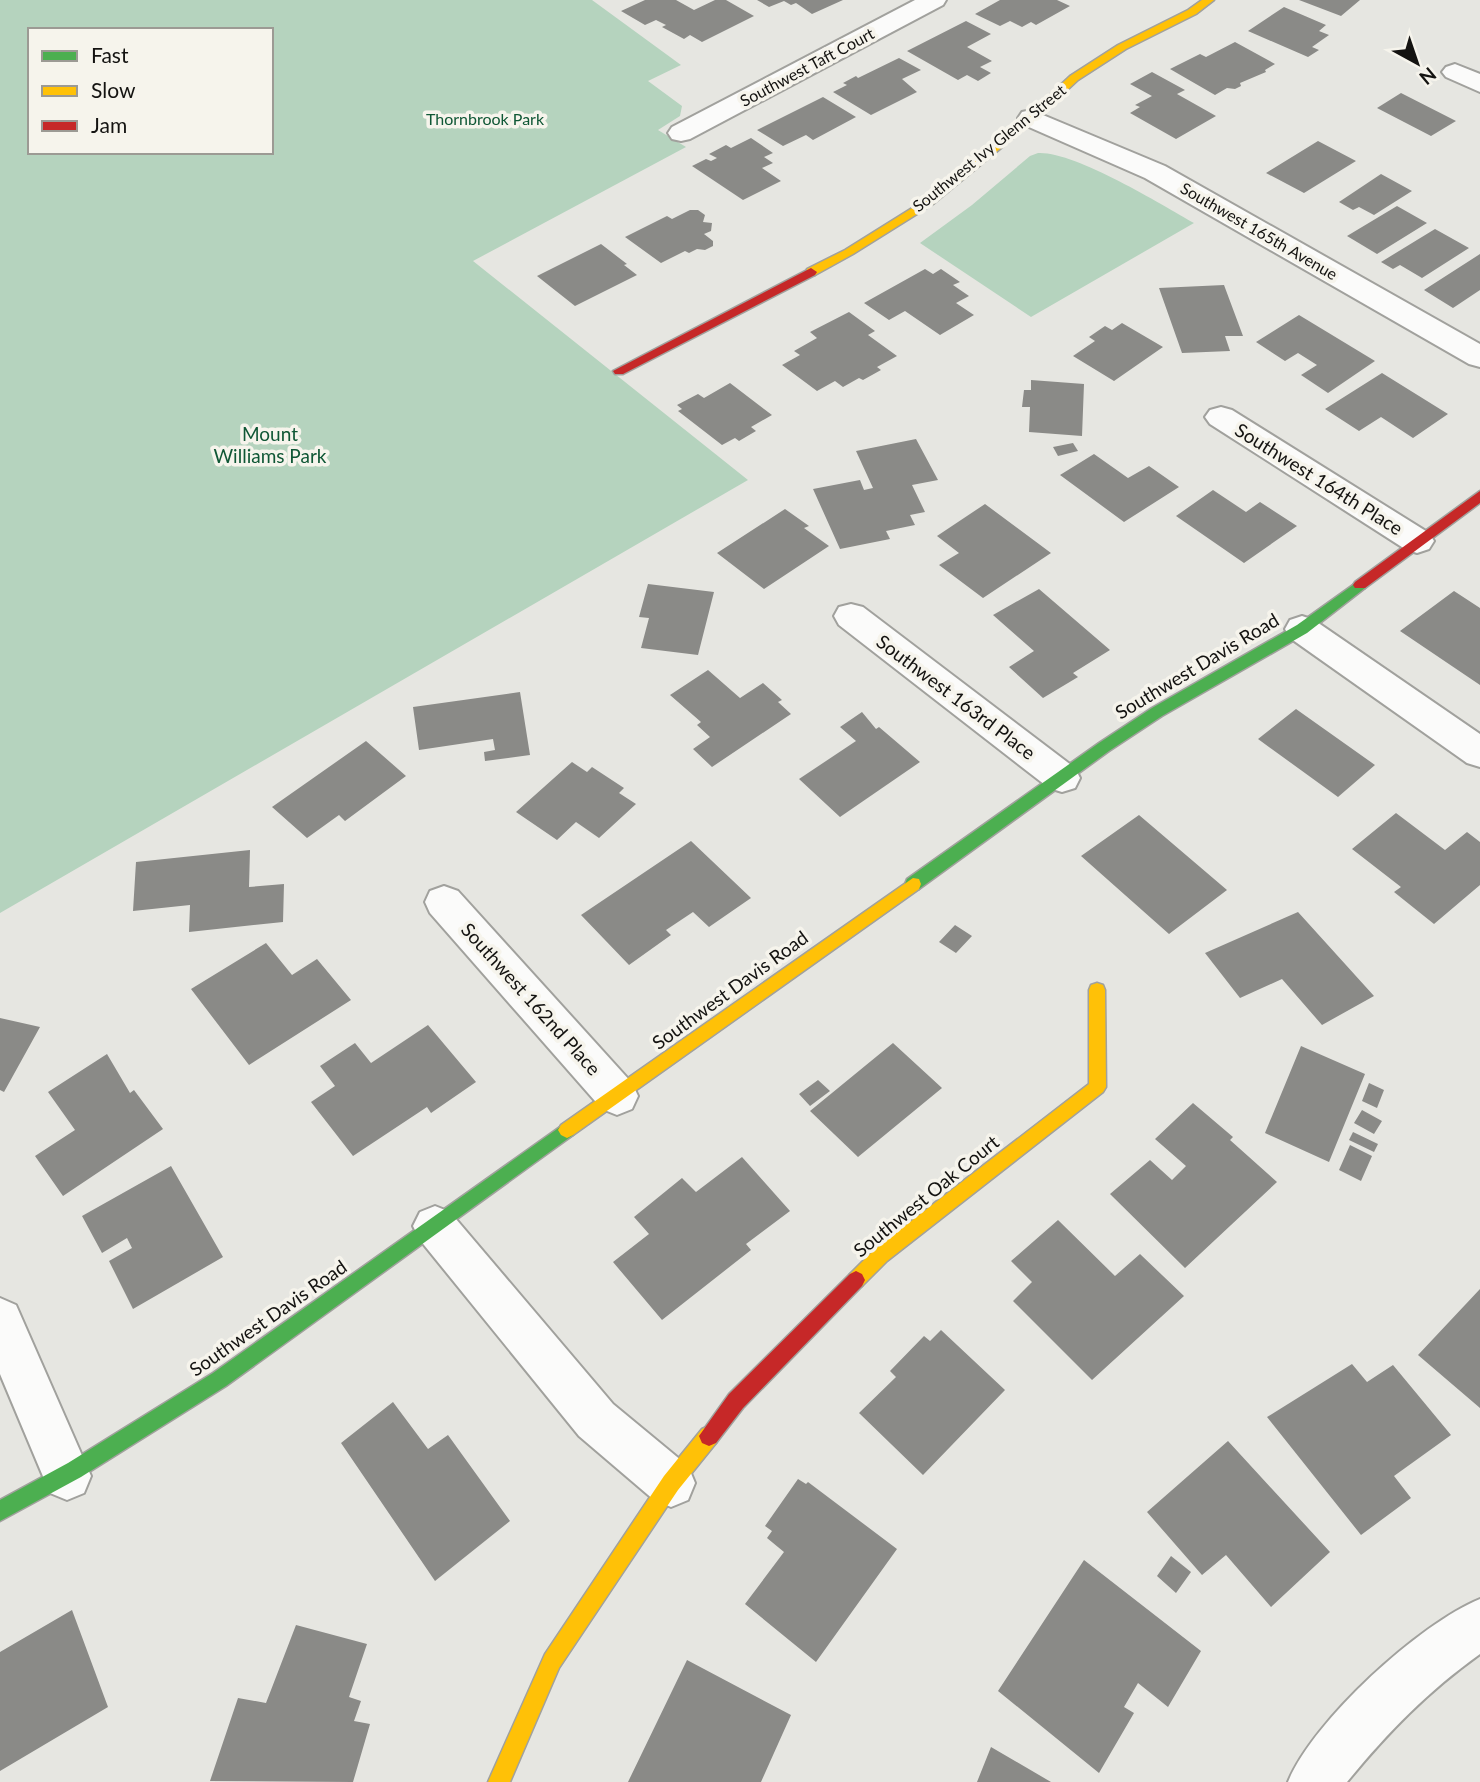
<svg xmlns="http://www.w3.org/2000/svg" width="1480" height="1782" font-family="Lato,sans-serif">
<rect width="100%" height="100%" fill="#e6e6e1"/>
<path fill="#b5d3be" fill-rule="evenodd" d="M0,0h592l89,65 -33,16 34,25 -2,10 -22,14 28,17 -213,114 275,219 -748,433zM30,30h241v122h-241z
M1038,153c36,-2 123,51 156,70l-163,94 -111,-74 52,-38 58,-49z"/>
<path fill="#8a8a87" d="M645,0h31l18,10 21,-10h11l28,16 -52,26 -12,-7 -6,4 -22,-12 4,-2 -10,-5 -11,5 -24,-14z
M757,0h86l-31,14 -16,-11 -5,2 -7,-4 -15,6z
M1000,0h57l13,6 -34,19 -5,-3 -9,5 -12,-6 -10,5 -25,-12z
M1299,0h61l-19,16z
M1284,7l42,18 -7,6 10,4 -17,12 7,3 -11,7 -60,-26z
M966,21l25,13 -24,13 25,14 -12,6 11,6 -13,8 -11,-6 -9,5 -51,-29z
M1235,42l40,22 -10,6 1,2 -26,11 1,3 -6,3 -8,-1 -12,7 -45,-26 30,-15 6,3z
M899,58l22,12 -19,9 15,13 -46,23 -38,-23 14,-7 -4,-2 13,-7 2,2z
M1152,72l33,18 -8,4 39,22 -40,23 -46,-26 10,-6 -5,-2 17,-9 -22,-12z
M1401,93l55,28 -25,15 -54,-28z
M823,97l33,20 -43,23 -7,-5 -23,11 -26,-16z
M751,138l22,15 -9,4 9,6 -11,5 19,13 -38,19 -51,-34 14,-7 5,2 6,-3 -8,-4 17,-9 5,3z
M1318,141l38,20 -52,32 -38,-20z
M1381,174l31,17 -38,24 -15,-8 -6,3 -14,-8z
M1397,206l30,17 -50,31 -30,-18z
M690,210h8l7,5 -2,7 9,1 -1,8 -7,3 9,7v5l-8,4 -8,-1 -8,4 -4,-2 -24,12 -36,-26 42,-21 5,3z
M1435,229l34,19 -47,30 -22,-13 -7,4 -12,-7z
M601,244l26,20 -3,1 13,10 -62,31 -38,-30z
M1480,254v36l-27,18 -29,-18z
M925,269l8,5 8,-5 19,13 -7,3 16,11 -13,7 18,12 -34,20 -35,-24 -16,9 -25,-17z
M1224,285l19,51h-18l5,15 -48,2 -23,-65z
M849,312l26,19 -7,4 29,21 -20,11 4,3 -18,10 -4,-2 -16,9 -8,-6 -18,10 -35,-26 18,-10 -6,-4 23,-13 -7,-6z
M1299,315l76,46 -47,32 -27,-18 16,-10 -19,-12 -13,8 -29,-19z
M1122,323l41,24 -49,34 -41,-25 22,-15 -6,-4 16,-11 7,4z
M1382,373l66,41 -35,24 -32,-21 -22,14 -34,-22z
M1031,380l53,4 -2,52 -53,-4 1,-25h-8l2,-17h7z
M730,383l42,32 -21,12 5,4 -17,10 -4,-3 -13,7 -44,-34 4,-2 -5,-4 21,-11 6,4z
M916,439l22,41 -26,5 13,27 -15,3 5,10 -29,6 4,8 -50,10 -27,-60 47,-9 4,10 9,-2 -17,-37z
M1073,443l5,8 -20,5 -5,-9z
M1094,454l34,24 21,-12 30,21 -55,35 -64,-47z
M1213,490l33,22 14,-10 37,24 -53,37 -68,-47z
M985,504l66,49 -68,45 -44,-33 20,-12 -22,-17z
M785,509l24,17 -5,2 25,18 -65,43 -47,-36z
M648,584l66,8 -16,63 -57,-7 8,-30 -10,-1z
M1039,589l71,61 -37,23 5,4 -35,21 -34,-31 25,-16 -41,-36z
M1454,591l26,17v77l-80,-54z
M708,670l32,28 23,-15 19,17 -4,2 13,12 -79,53 -19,-18 17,-12 -13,-12 4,-3 -31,-27z
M520,692l10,63 -45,6 -1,-9 11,-2 -2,-11 -74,11 -6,-43z
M1296,709l79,56 -37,32 -80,-58z
M862,712l14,17 3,-2 41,35 -80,55 -41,-38 57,-38 -16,-14z
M366,741l40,35 -61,45 -6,-6 -32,23 -35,-31z
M572,762l15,10 5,-5 32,21 -5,5 17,11 -37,34 -23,-16 -19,18 -41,-28z
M1396,813l49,37 22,-18 13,10v43l-46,39 -40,-32 7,-5 -49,-38z
M1139,815l88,75 -58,44 -88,-78z
M691,841l60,57 -42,29 -16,-15 -27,18 5,5 -42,30 -48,-50z
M250,850l-1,37 35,-3 -1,38 -94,10 1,-27 -57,6 3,-49z
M1298,912l76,84 -52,29 -40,-46 -42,19 -35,-45z
M955,925l17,11 -16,17 -17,-11z
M266,943l26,32 25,-16 34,41 -102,65 -58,-76z
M0,1018l40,9 -36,65 -4,-2z
M428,1025l48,57 -45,31 -4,-6 -74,49 -42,-54 24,-16 -15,-20 35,-23 16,20z
M893,1043l49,45 -84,69 -48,-46z
M1301,1046l64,28 -36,88 -64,-29z
M107,1054l23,39 4,-3 29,39 -100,67 -28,-40 40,-26 -27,-38z
M818,1080l12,11 -20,15 -11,-12z
M1369,1083l15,7 -7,18 -15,-7z
M1193,1103l40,34 -3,3 47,42 -92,86 -75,-74 40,-34 22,20 14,-14 -31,-27z
M1362,1110l20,11 -8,13 -20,-11z
M1353,1132l25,12 -4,8 -25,-12z
M1350,1145l22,11 -11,25 -22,-11z
M742,1157l48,54 -44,33 5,6 -89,70 -49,-58 36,-28 -15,-17 48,-39 14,14z
M171,1166l52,91 -90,52 -24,-48 23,-13 -5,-10 -25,15 -20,-37z
M1058,1220l57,56 25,-22 44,42 -92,84 -79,-79 19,-19 -21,-21z
M1480,1289v119l-62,-53z
M941,1330l64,60 -82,85 -64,-62 37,-36 -6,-6 34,-35 6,5z
M1352,1364l15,18 26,-17 58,70 -57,41 17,22 -50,37 -94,-118z
M393,1402l35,47 20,-14 62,86 -75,60 -94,-138z
M1228,1441l102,111 -59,55 -45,-52 -24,20 -55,-63z
M798,1479l8,5 2,-2 89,67 -81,113 -71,-58 39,-52 -17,-14 5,-7 -7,-5z
M1171,1556l20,16 -15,21 -19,-17z
M1084,1560l117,91 -33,56 -30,-24 -14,24 10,6 -35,60 -101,-82z
M72,1610l36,97 -108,64v-119z
M296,1625l71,19 -18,53 12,4 -7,20 16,3 -17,58 -143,-1 28,-83 28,5z
M687,1660l104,55 -30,67h-133z
M991,1747l60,35h-74z"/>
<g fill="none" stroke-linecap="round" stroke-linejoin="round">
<g stroke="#a1a19d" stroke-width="4">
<path id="street" d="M915,0h31l-3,5 -253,134 -9,2 -9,-2 -4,-6 4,-6z
M1455,64l25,10v18l-34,-15 -4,-5 4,-5z
M1031,110l134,56 315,178v23l-11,-3 -324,-186 -123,-54 -4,-6 4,-6z
M1221,407l11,3 197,123 5,8 -5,8 -12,4 -12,-4 -195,-125 -5,-7 5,-7z
M851,604l12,3 212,161 5,10 -5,10 -13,4 -13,-4 -210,-163 -5,-9 5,-9z
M1302,616l12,4 166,114v33l-13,-4 -177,-125 -5,-9 5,-9z
M444,886l14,5 174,192 6,13 -6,13 -15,6 -15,-6 -172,-196 -5,-11 5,-11z
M435,1206l15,6 163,192 75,62 7,17 -7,17 -17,7 -17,-7 -75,-64 -159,-196 -7,-14 7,-14z
M0,1298l16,7 75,171 -7,17 -17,7 -17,-7 -50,-119z
M1480,1599v55c-53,38 -92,78 -133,128h-59c25,-61 131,-158 192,-183z"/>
</g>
<g stroke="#a1a19d" stroke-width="3">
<path id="fast" d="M1360,580l7,5 -2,3 -58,45 -145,83 -53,35 -190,138h-12l-2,-5 2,-5 192,-136 53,-35 145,-83z
M567,1122l6,3 3,5 -3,5 -347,251 -145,91 -81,44v-21l68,-37 145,-90z"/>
</g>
<g stroke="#a1a19d" stroke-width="3">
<path id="slow" d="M1202,0h12l-18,14 -70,35 -48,31 -43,40 -102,84 -80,50 -38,21h-8v-6l38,-19 80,-50 102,-84 43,-40 48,-31 70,-35z
M913,878l6,1 2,5 -2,5 -346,246 -6,3 -6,-3 -3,-5 3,-5z
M1097,983l6,2 2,5 1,97 -3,5 -216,169 -25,25 -6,3 -6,-3 -3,-6 3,-6 25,-25 214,-165v-94l2,-5z
M709,1426l7,3 3,7 -3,7 -38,47 -119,178 -49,114h-22l57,-128 119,-178 38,-47z"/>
</g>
<g stroke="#a1a19d" stroke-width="3">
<path id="jam" d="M811,268l6,4 -2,3 -192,99h-8l-2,-3z
M1480,491v12l-115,85h-10l-2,-3 2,-3z
M856,1271l6,3 3,6 -3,6 -119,122 -27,35 -7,3 -7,-3 -3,-7 30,-42 121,-120z"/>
</g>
<use href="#street" fill="#fbfbfa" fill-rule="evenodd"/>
<use href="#fast" fill="#4caf50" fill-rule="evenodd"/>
<use href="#slow" fill="#ffc107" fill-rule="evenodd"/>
<use href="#jam" fill="#c62828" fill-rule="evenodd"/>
</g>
<g text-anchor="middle" stroke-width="7" stroke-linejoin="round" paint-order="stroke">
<g font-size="16" fill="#141311" stroke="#f6f4ec">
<text transform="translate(807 67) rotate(-28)" y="6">Southwest Taft Court</text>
<text transform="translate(989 148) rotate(-39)" y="6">Southwest Ivy Glenn Street</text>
<text transform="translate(1259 231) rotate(30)" y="6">Southwest 165th Avenue</text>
</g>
<g font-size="16" fill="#0f5735" stroke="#f6f4ec">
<text x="485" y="125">Thornbrook Park</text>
</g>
<g font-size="19" fill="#0f5735" stroke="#f6f4ec">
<text x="270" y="441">Mount<tspan x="270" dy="22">Williams Park</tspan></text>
</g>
<g font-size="19" fill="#141311" stroke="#f6f4ec">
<text transform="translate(1319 479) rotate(32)" y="7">Southwest 164th Place</text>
<text transform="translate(1197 666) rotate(-31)" y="7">Southwest Davis Road</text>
<text transform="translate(956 697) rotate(37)" y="7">Southwest 163rd Place</text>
<text transform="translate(730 990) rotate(-36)" y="7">Southwest Davis Road</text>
<text transform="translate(531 999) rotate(48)" y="7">Southwest 162nd Place</text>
<text transform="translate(926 1196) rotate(-39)" y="7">Southwest Oak Court</text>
<text transform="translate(268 1318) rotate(-35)" y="7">Southwest Davis Road</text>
</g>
</g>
<rect x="28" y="28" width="245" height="126" fill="#f6f4ec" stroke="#9c9a94" stroke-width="2"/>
<rect x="42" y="51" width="35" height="10" fill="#4caf50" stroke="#9c9a94" stroke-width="2"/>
<text x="91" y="63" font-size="21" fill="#141311">Fast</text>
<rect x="42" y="86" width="35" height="10" fill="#ffc107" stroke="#9c9a94" stroke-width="2"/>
<text x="91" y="98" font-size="21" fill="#141311">Slow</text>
<rect x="42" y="121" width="35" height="10" fill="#c62828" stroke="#9c9a94" stroke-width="2"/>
<text x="91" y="133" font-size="21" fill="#141311">Jam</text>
<g transform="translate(1417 63) rotate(140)" stroke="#f6f4ec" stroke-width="5" paint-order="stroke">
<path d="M0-5L12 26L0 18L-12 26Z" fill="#141311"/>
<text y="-10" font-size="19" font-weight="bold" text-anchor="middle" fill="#141311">N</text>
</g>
</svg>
